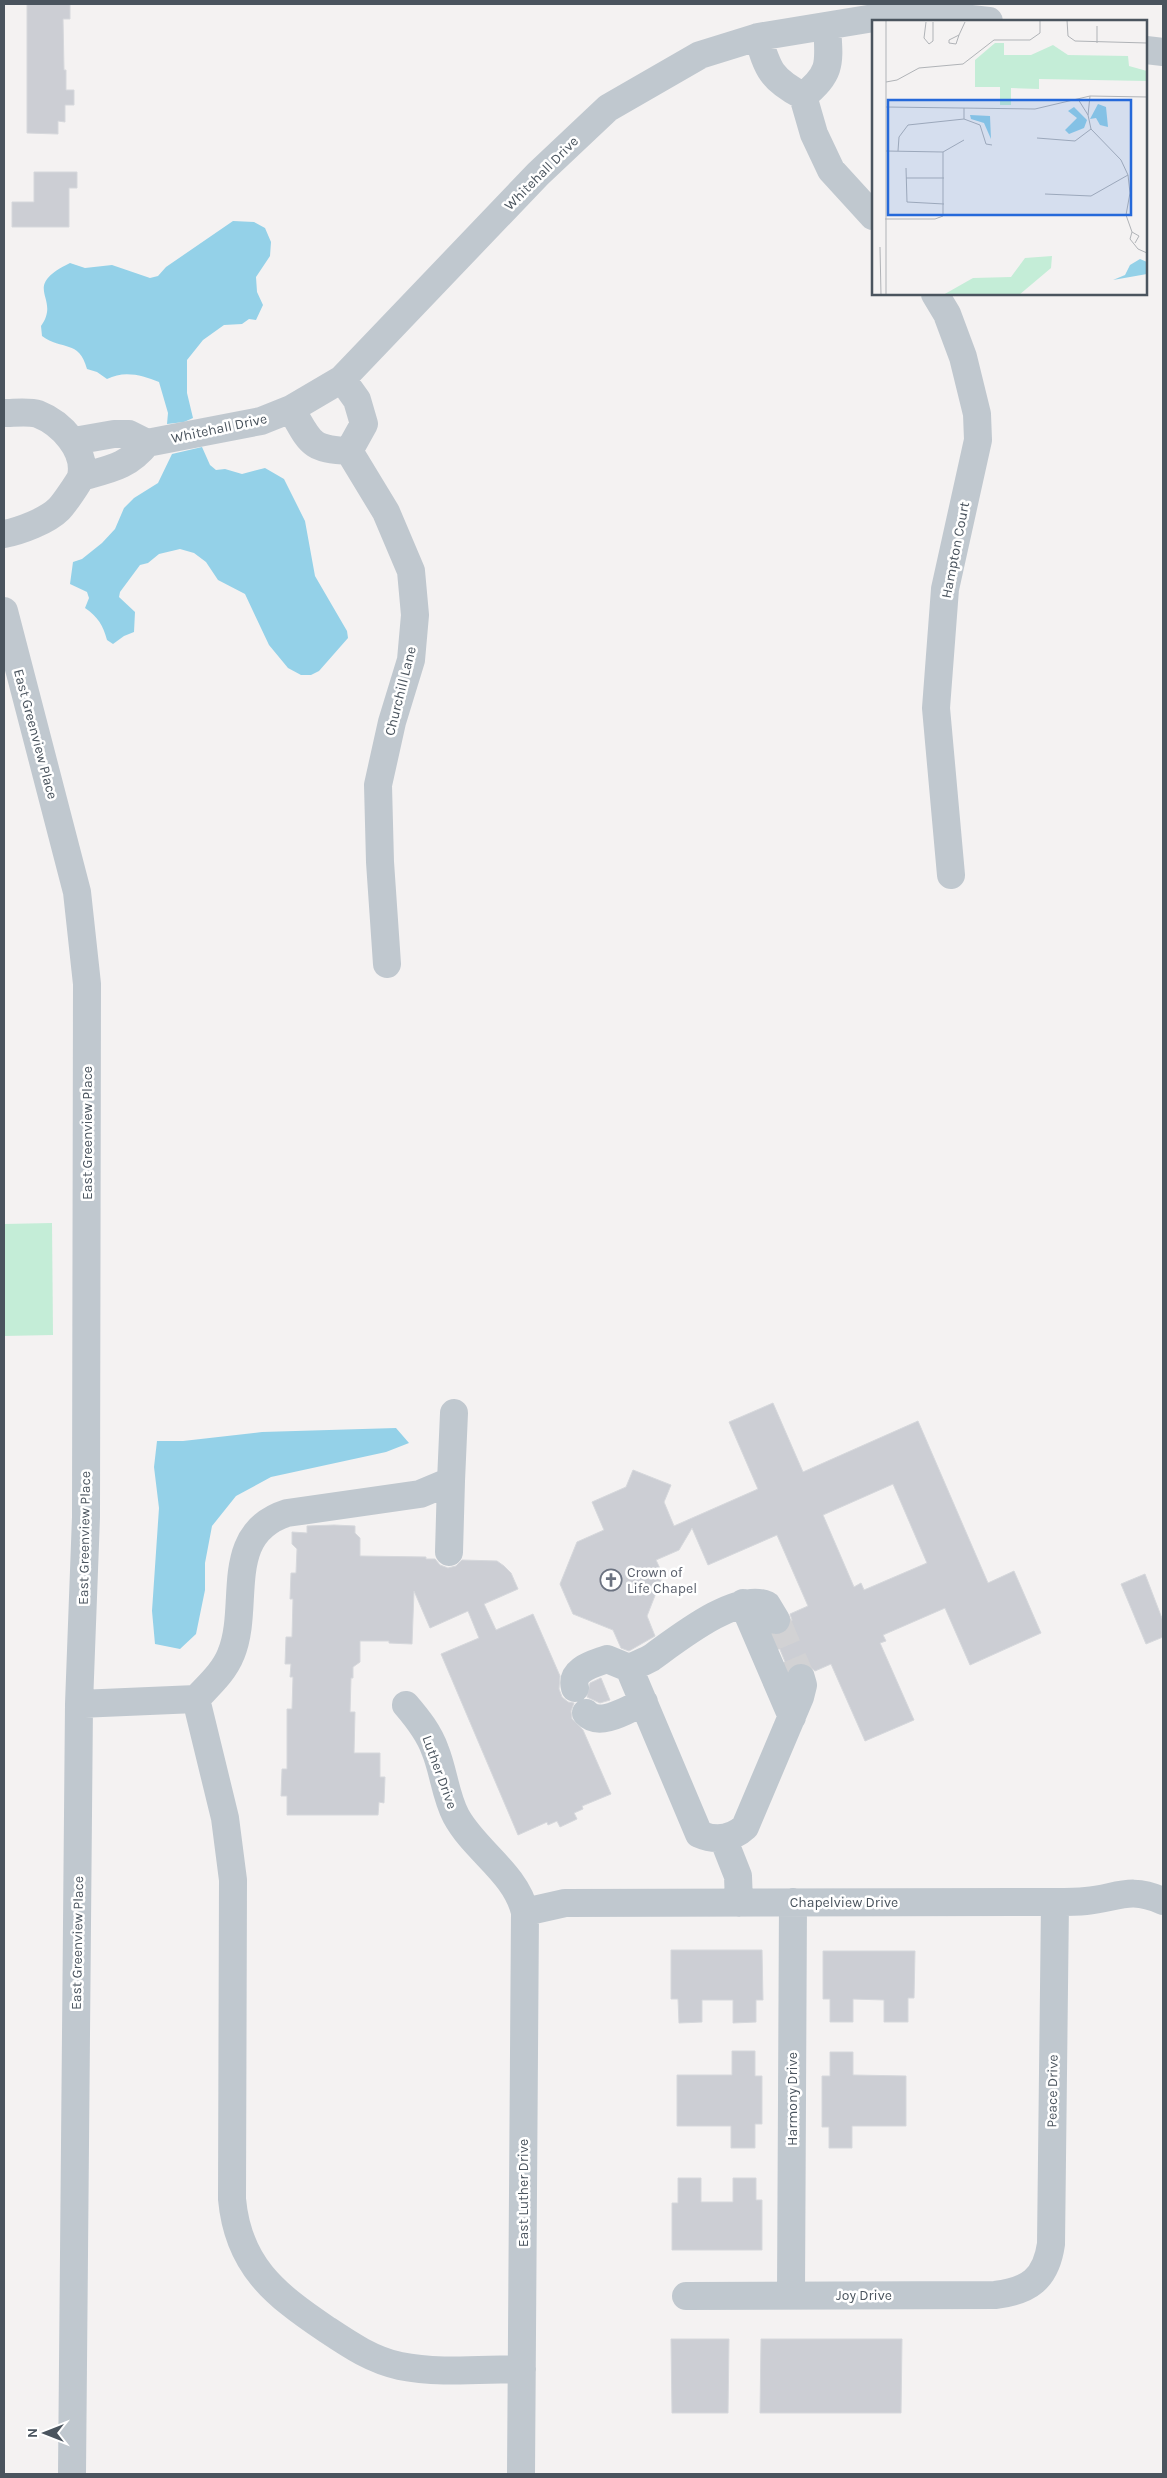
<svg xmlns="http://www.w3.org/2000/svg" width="1167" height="2478" font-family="Karla,sans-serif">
<rect width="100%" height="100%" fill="#f4f2f2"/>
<path fill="#c4edd7" d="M52,1223l1,112 -49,1v-112z"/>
<path fill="#94d1e8" d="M233,221l21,1 11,6 6,14 -1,14 -14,21 1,15 6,13 -7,15 -7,-1 -7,5 -18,1 -21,15 -16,20v33l6,25 -9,4 -17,2 1,-11 -9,-31c-17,-7 -35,-12 -52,-3l-10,-7 -10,-3c-8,-30 -25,-18 -45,-33l-1,-10c21,-29 -22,-38 29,-63l15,5 27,-3 38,13 8,-2 8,-9z
M202,447l8,18 6,5 9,-1 17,5 23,-6 19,11 21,42 10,55 32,55 1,7 -29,33 -8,4h-10l-13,-7 -19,-23 -24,-51 -27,-14 -12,-18 -12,-9 -14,-4 -21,5 -11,9 -8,2 -20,27 -1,5 16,15 -1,20 -10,4 -11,8 -6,-4c-4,-15 -9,-23 -22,-32l4,-10 -2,-6 -17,-8 3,-22 9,-3 20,-16 13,-14 9,-21 10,-10 24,-15 14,-29z
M396,1428l13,15 -23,9 -115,25 -35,19 -24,30 -7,37v27l-9,44 -16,15 -25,-5 -3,-33 7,-103 -5,-41 3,-26h26l79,-9z"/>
<path fill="#ccced4" stroke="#d6d8dc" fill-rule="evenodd" d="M27,4h43v15h-7l1,51h2v20h8v15h-9v17l-7,-1v13l-31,-1z
M34,172h43v16h-8v39h-57v-25h22z
M773,1403l30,69 115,-51 70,162 26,-12 27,62 -71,32 -25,-57 -62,27 3,6 -6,2 34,77 -49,21 -34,-77 -16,7 -10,-8h-8l-9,6 -14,-34 10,-1 5,-6 3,-8 -2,-6 18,-8 -31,-71 -69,30 -16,-37 -13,22 -23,10 7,15 -16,41 8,20 -26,15 -8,-3 -8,-18 -40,-16 -13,-30 17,-42 27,-12 -12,-28 34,-15 7,-17 38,15 -7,17 10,24 84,-37 -29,-67zM893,1484l34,79 -63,27 -3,-7 -7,4 -31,-72z
M334,1525l21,1v7l5,5v18l66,1v2h9l5,6 8,3 8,-2 6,-6 35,1 7,5 7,7 7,16 -34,15 12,26 37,-16 27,62 -1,13 3,8 6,5 6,1 -3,8 1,8 11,11 28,64 -29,12 1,3 -9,4 3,6 -17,8 -3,-6 -9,4 -1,-3 -29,13 -77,-181 38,-16 -11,-27 -38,17 -16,-37 -2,53 -23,-1v-2h-29v21l-7,5v11h-2l-1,34h5l-1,41h26v24h5l-1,26 -5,-1 -1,13h-91v-19h-6l1,-27h5v-60h5l1,-32h-3l1,-13h-6l1,-27h6l1,-38h-3l1,-26h5l1,-24 -5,-5v-12l15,1v-7z
M1145,1574l18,47v16l-17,7 -25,-60z
M601,1678l9,22 -10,3 -13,-6 3,-14z
M671,1950h91l1,50h-7v22l-23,1v-23h-31v22l-23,1 -1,-24h-7z
M823,1951h92l-1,47h-6v24h-24v-22l-31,-1v23h-23v-23h-7z
M732,2051h23v25h7v48h-7v24h-24v-22h-54v-51h55z
M830,2052h23v23l53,1v50h-54v22h-23v-21h-7v-51h8z
M678,2178h23v24h32v-24h23v22h6v50h-90v-47h6z
M671,2339h58l-1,74h-56z
M761,2339h141l-1,74h-141z"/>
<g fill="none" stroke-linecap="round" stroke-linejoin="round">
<path stroke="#d2d2d4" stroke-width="28" stroke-dasharray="28 14" stroke-linecap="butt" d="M776,1620l25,58"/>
<path stroke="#c0c8cf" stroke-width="28" d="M758,37c10,33 13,42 45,59l11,38 17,36 42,46
M1146,50l17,2
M803,96c30,-23 26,-35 24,-70
M935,294l12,20 16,43 14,57 1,26 -33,149 -9,119 15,167
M342,379l15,21 7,24 -15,27
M291,409c19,32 18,41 58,42l37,61 25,59 4,44 -4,45 -19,62 -14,63 2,77 7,102
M4,413c10,0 25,-2 34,1 23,9 49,36 43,63 -2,5 -17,27 -22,32 -12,12 -39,22 -55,25
M74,441l40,-7h15l18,9 114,-22 30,-12 51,-30 196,-205 70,-66 92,-53 58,-18 122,-20 64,-1 45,5
M81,477c28,-8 47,-10 66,-34
M4,611l73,281 10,92 -1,533 -7,187 -7,770
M449,1552l2,-71
M743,1603l49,114
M776,1620l-9,-15c-30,-14 -92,36 -116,53 -7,4 -15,7 -22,10l70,166c16,7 33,5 46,-7l55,-130 3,-12 -2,-7
M575,1688c-5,-19 19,-24 32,-29l22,9
M196,1699c13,-14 28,-27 35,-45 20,-48 -10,-120 56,-141l133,-19 31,-13 3,-68
M79,1704l117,-5 29,119 8,62 -1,319c6,66 42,95 94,130 24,16 46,31 74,37 38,8 84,3 122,3
M406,1705c12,14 23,28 29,45 9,22 10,45 21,66 19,35 59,56 69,96l-4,562
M586,1713c14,15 42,-4 58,-11
M723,1838l15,38 1,27
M525,1912l40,-9 490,-1c10,0 21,0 31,-1 32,-3 43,-15 77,0
M791,2295l2,-393
M686,2296l309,-1c34,-4 51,-16 56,-51l4,-342"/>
</g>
<defs>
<g id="church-ring" transform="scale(1.125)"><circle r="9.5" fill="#fff" stroke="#6b7280" stroke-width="1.5"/><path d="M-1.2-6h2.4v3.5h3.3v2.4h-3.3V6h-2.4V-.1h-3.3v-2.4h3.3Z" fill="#6b7280"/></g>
</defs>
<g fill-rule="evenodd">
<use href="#church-ring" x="611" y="1580"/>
</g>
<g text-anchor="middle" stroke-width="5" stroke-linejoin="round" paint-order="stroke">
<g font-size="14" fill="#4a545e" stroke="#fff">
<text transform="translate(541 173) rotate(-45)" y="5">Whitehall Drive</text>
<text transform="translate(219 428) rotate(-12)" y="5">Whitehall Drive</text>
<text transform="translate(955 550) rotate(-79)" y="5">Hampton Court</text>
<text transform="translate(400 691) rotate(-76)" y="5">Churchill Lane</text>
<text transform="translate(36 734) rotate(75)" y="5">East Greenview Place</text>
<text transform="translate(87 1133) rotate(-90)" y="5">East Greenview Place</text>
<text transform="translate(84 1538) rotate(-89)" y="5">East Greenview Place</text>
<text transform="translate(440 1772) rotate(70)" y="5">Luther Drive</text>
<text x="844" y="1907">Chapelview Drive</text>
<text transform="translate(77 1943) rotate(-89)" y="5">East Greenview Place</text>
<text transform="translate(1052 2091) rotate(-89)" y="5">Peace Drive</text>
<text transform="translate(792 2099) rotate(-90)" y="5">Harmony Drive</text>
<text transform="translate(523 2193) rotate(-90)" y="5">East Luther Drive</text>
<text x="864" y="2300">Joy Drive</text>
</g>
<g font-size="14" fill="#5b616d" stroke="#fff" text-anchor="start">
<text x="627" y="1577">Crown of<tspan x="627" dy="16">Life Chapel</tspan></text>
</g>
</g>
<g transform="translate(872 20)">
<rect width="275" height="275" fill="#f4f2f2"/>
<path d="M123,23h9v12h27l22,-10 15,10 60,1 1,10 18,5v10l-108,-2v10l-28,-1v17h-11v-18h-25v-27zM180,236l-1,12 -32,27h-76l30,-17 38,-1 14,-19z" fill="#c4edd7"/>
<path d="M226,84l8,3 2,20 -8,-2 -4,-7 -6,1zM202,87l13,13 -3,8 -15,6 -4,-4 12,-12 -9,-7zM98,95l20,1 1,23 -7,-16 -13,-4zM268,239l7,3v12l-34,6 12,-5 5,-10z" fill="#94d1e8"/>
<path fill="none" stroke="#b0b3b7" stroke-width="1" d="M42,0h61M195,0l1,16 7,5 72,2M54,2l-2,16 5,6 4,-3v-19M225,6v17M87,15l-3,9 -7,-1v-3l10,-5 6,-13M14,62l11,-2 22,-12 44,-4 31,-24h36l10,-7v-13M218,76l-2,19 3,14 30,31 7,15 2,18 -4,22 6,17 -2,7 8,10 9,4M206,79l10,16M14,87l149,2 55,-13 57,1M92,99l16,6 6,19 6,1M165,118l38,3 16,-12M14,131l57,1M26,131l1,-14 9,-12 56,-6v-11M71,132l21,-12M34,148l1,34 37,2M34,158h38M173,174l46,2 37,-21M13,199h50l8,-3v-64M260,212l7,4 -4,7M8,227l1,48M14,275v-275"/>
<path fill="#2569da" fill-opacity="0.15" stroke="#2569da" stroke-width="2.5" d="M16,80h243v115h-243z"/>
<rect width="275" height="275" fill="none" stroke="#4a545e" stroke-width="2.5"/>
</g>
<rect width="1167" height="2478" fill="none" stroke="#4a545e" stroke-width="10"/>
<g transform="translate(45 2433) rotate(270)" stroke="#ffffff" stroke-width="4" paint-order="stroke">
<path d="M0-4L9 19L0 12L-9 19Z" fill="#4a545e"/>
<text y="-8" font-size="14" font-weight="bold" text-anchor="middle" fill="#4a545e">N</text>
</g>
</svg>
